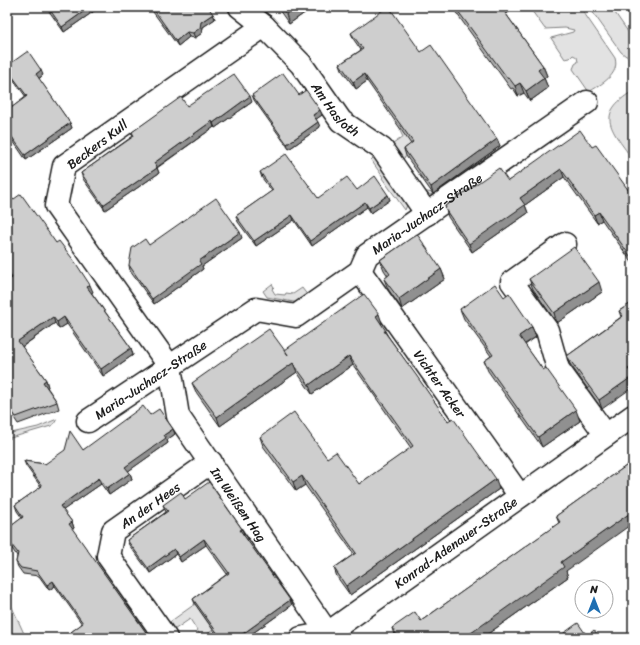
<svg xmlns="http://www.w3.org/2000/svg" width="640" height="645" font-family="Sriracha,sans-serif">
<rect width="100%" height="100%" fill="#fff"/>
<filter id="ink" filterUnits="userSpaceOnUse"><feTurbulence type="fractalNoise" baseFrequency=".025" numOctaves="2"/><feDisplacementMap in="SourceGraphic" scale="8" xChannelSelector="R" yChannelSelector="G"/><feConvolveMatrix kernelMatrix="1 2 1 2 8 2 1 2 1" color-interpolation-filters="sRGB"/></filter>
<g filter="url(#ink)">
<path fill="#e2e2e2" stroke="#7f7f7f" d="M529,7h51l35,51c5,17 -14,26 -26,34l-16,-23 2,-5 3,-2 -1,-5 -4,-2 -3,3 -5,1 -14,-21 22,-6 1,-2 -9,-2 -20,1z
M589,7h22l22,32v18l-7,-1 -5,-4z
M633,91v69c-20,-29 -40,-45 0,-69z
M402,130l14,19 -16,12 22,30 11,2 -2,2 -8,-2 -33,-47 13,-9 -3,-6z
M374,157l33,48 -2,5 -23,-32 1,-1 -12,-17z
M272,284l2,3 -2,2 3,5 10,1 1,-2 7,1 9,-6 6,8 -9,7 -32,-6 -4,-6z
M57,419l-3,5 -3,2 -44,13v-5l31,-7z
M7,596l19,42h-19z
M195,604l18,26 -11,8 -12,-19 -19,13 -4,-8z"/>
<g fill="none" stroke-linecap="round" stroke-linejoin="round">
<g stroke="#1c1c1c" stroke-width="25">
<g id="street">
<path id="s1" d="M240,7l24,19 37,38 40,57 41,28 45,65"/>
<path id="s2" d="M264,26l-200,140 -8,40 114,161 8,49 153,222"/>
<path d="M565,244l-53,38 35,48 11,39 48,66"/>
<path id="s3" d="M360,271l160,225"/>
<path id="s4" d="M88,421l168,-112 40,7 64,-45 7,-16 220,-153"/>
<path id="s5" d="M166,638l-58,-82 5,-25 98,-69"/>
<path id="s6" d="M301,638l27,-5 305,-217"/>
</g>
</g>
<use href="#street" stroke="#fff" stroke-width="22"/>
</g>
<path fill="#b1b1b1" stroke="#1c1c1c" d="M46,7h54l-36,25z
M152,7l61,7 2,5 -12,8 -1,6 -7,5 -6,-1 -11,9 -25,-34z
M277,7h36l-24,17z
M452,7h55l2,5 -3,2 37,52 4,10 -3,2 4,10 -18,13 -6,-8 -6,3 -5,-8 -2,1z
M351,33l70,19 76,87 3,7 -67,48 -27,-38 -2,-7 7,-5 -44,-63 -11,8 -13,-17 -3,-8 21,-14 -7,-10z
M7,66l36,9 -4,4 31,44 2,5 -46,32 -19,-28v-21l19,-14 -18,-25 -1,-2z
M252,95h47l21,15 2,5 -6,4 4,8 -31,22 -35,-49z
M252,102l-37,26 -1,-1 -57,41 2,5 -54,37 -22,-31 -2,-6 52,-37 -1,-4 55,-26z
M592,147l37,44 4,-4v77l-31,-44 -5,3 -33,-46 -39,28 3,8 -56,39 -24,-35 -3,-11z
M260,172l58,26 39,-8 31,5 2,5 -19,13 -4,-6 -55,39 -18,-26 -38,26 -18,-24 -2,-6 36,-25 -10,-13z
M7,204l49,39 37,49h-2l40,56 2,7 -30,21 -36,-52 -8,5 -4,-6 -33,24 24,33 2,7h-1l10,15 2,7 -41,15 -11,-17v-126l4,-2 -4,-5z
M242,238l-40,28 1,3 -49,35 -24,-33 -1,-6 20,-20z
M380,260l61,9 4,10 -43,30 -14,-20 -4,-10 4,-3 -4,-6z
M529,279l73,13 -45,31 -24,-34z
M504,297l28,30 4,10 -11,8 55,76 -38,26 -54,-76 -4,-10 7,-5 -27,-37 -4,-10z
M633,302l-31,107 -32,-45 -3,-8 54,-39 -2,-6z
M382,323l-1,1 7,12 60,85 51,68 -149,106 -13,-18 -3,-9 20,-14 -49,-69 -9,6 -33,-45 -3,-9 67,21 32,26 52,-36 -58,-83 -41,29 -15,-22 -77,54 -24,-34 -4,-9 93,-32z
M150,415l23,14 2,5 -8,6 1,3 -40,28 2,2 2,6 -23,16 -8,-11 -38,26 9,12 2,6 -2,1 78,109h-76l-3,-6 11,-8 -27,-38 -6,4 -10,-14 -16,-2 -5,-7 -2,-5 1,-6 -10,-15v-12l15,-11 -5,-7 -2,-6 26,-18 -15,-21 -2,-5 21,3 38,-14z
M633,461l-67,110 2,6 -86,61h-87l-3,-10 29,-7 138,-98 -3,-7z
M185,499l57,30 2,5h-1l49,71 -46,33h-27l-24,-34 -2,-5 34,-25 -21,-29 -25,17 -5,-8 -26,19 -21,-28 -2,-5 39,-28 -3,-7z"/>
<path fill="#909090" stroke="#1c1c1c" d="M90,7h10l-36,25 -2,-5z
M136,7h7l-5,4z
M295,7h18l-24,17 -3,-10z
M501,7h6l2,5 -5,4z
M213,14l2,5 -12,8 -1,6 -7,5 -2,-5 8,-11z
M187,32l2,5 -11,9 -2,-5z
M543,66l4,10 -5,4 -4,-10z
M41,70l2,5 -6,5 -1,-6z
M364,74l3,7 -11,8 -3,-7z
M544,78l4,10 -18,13 -4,-10z
M520,83l4,10 -6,3 -3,-10z
M250,96l2,6 -37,26 -2,-5z
M320,110l2,5 -7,5 -2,-5z
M212,121l2,6 -58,41 -2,-5z
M318,122l2,5 -31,22 -2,-5z
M70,123l2,5 -46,32 -1,-5z
M497,139l3,7 -67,48 -2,-7z
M157,168l2,5 -54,37 -2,-5z
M561,169l3,8 -39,28 3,8 -56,39 -3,-8 51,-46z
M388,195l2,5 -19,13 -2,-5z
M365,202l2,5 -55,39 -2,-5z
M599,212l3,8 -5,3 -3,-8z
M292,215l2,5 -38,26 -2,-5z
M240,232l2,6 -40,28 1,3 -49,35 -2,-5 47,-38z
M441,269l4,10 -43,30 -3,-10z
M599,282l3,10 -45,31 -3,-10z
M90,285l3,7 -3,2 -3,-7z
M379,314l3,9 -3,3 -3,-10z
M53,317l2,6 -35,25 -2,-7z
M64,317l3,7 -8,5 -2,-7z
M532,327l4,10 -14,9 -3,-10z
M131,348l2,7 -30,21 -2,-7z
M349,356l4,9 -41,29 -3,-9z
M293,363l4,9 -77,54 -3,-9z
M633,366v10l-5,-7z
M633,376v11l-31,22 -3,-9z
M46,380l2,7 -2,2 -3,-7z
M576,410l4,11 -38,26 -4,-10z
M173,429l2,5 -8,6 1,3 -41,29 -2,-5 39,-32z
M130,473l2,6 -23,16 -2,-6z
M302,476l3,9 -9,6 -3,-9z
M99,478l2,6 -39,27 -2,-5z
M496,479l3,10 -149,106 -4,-9z
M633,511v12l-67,48 2,6 -86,61h-18l97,-76z
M72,522l2,6 -3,2 -2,-6z
M242,529l2,5 -2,1 -2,-5z
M204,539l2,6 -25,17 -2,-5z
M174,549l2,5 -26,19 -2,-5z
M53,581l2,5 -6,4 -2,-5z
M290,600l2,5 -46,33h-9z"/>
<path fill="#cecece" stroke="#1c1c1c" d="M48,7h42l-28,20z
M152,7h56l5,7 -12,8 -1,6 -7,5 -6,-1 -11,9z
M281,7h14l-9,7z
M387,7h2l32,45 10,-7 66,94 -66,48 -27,-38 9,-7 -49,-68 -11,8 -13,-18 23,-15 -12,-16z
M455,7h46l42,59 -5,4 6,8 -18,13 -6,-8 -5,3 -6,-8 -1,1z
M28,51l13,19 -5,4 34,49 -45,32 -18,-25v-19l20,-15 -20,-27v-3z
M283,73l16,22 7,-5 14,20 -7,5 5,7 -31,22 -35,-49z
M234,74l16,22 -37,27 -1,-2 -58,42 3,5 -54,37 -22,-32 53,-37 -2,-4 49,-35 6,9z
M580,130l12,17 4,-2 33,46 4,-4v73l-34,-48 -5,3 -33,-46 -41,29 5,7 -56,39 -24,-35 1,-1 -1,-2 54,-38 9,13z
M286,154l32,44 29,-21 10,13 18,-14 13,19 -19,13 -4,-6 -55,39 -18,-26 -38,26 -18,-25 37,-26 -13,-18z
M21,194l35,49 3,-2 16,21 15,23 -3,2 44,61 -30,21 -37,-52 -7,5 -4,-5 -35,24 28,39 -3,2 14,20 -41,15 -9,-13v-123l5,-3 -5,-8v-23l2,-2 -2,-2v-39z
M216,198l24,34 -41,29 2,3 -49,35 -23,-34 3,-17 13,-9 4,6z
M417,234l24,35 -42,30 -15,-20 6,-5 -10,-14z
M574,247l25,35 -45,31 -25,-34z
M495,284l9,13 5,-4 23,34 -13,9 24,34 3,-2 30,42 -38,27 -54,-76 9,-6 -33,-46z
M364,294l15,20 -3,2 10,15h-2l32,44 32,46 5,-3 43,61 -150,107 -12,-18 22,-15 -54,-77 -9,6 -33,-45 34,-25 33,46 9,-6 23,32 54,-38 -64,-90 -40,29 -16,-22 -76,54 -25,-34 77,-54 19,26 -3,-5z
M633,302v64l-5,3 5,6v1l-34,24 -32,-44 56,-40 -4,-5z
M143,406l7,9 9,-6 14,20 -9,6 2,3 -41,29 5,6 -23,16 -8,-11 -39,28 12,16 -3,2 81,114h-74l-5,-6 12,-9 -30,-42 -6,4 -10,-14 -16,-3 -5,-6 2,-9 -11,-14v-10l16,-12 -8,-12 27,-19 -18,-25 21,3 20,-14 5,-19 13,19z
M633,461v50l-72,51 3,5 -100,71h-65l-7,-10 23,-16 6,9 139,-99 -4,-6z
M209,482l33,47 -2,1 50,70 -53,38h-16l-28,-39 36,-26 -25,-34 -25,18 -5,-8 -26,19 -21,-28 41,-29 -5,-6 18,-13 4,7z
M633,580v5l-2,-3z
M578,623l9,13 7,-6 6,8h-43z"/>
</g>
<g text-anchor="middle" stroke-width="4" stroke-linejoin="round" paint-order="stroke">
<g font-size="13" fill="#1c1c1c" stroke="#fff">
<text dy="5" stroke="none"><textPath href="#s1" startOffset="141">Am Hasloth</textPath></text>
<text transform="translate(97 144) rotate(-37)" y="5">Beckers Kull</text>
<text dy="5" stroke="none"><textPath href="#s4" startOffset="411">Maria-Juchacz-Straße</textPath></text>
<text dy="5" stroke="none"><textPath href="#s4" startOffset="75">Maria-Juchacz-Straße</textPath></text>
<text dy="5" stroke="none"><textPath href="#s3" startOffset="138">Vichter Acker</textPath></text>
<text dy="5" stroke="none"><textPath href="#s2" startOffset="639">Im Weißen Hag</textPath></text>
<text dy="5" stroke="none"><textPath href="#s5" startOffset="171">An der Hees</textPath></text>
<text dy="5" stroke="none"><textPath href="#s6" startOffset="184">Konrad-Adenauer-Straße</textPath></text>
</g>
</g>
<rect width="640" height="645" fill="none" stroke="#fff" stroke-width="24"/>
<rect x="12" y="12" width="616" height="621" fill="none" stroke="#1c1c1c" stroke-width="1.5" filter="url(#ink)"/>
<g transform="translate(594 599)"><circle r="19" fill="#ffffff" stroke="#a4a4a4"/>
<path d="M0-3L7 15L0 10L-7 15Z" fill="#1f6fb2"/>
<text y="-6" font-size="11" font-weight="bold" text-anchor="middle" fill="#1c1c1c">N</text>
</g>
</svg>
